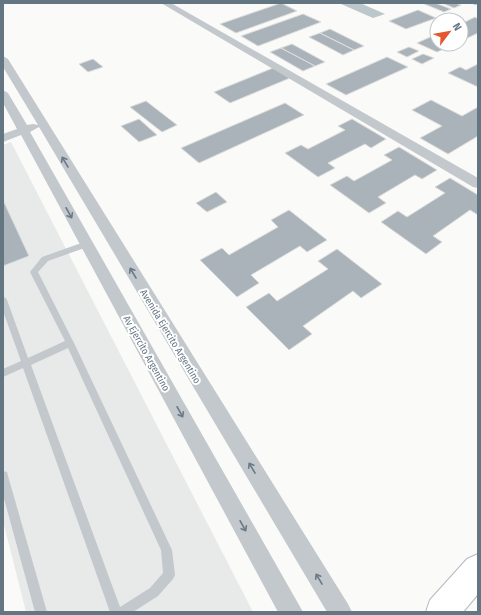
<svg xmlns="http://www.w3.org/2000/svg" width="481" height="615" font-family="'Fira Sans Condensed',sans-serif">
<rect width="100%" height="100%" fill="#fafaf8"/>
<path fill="#e8e9e9" d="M11,142l242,470h-227l-23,-91v-376z"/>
<path fill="#bbc7cb" d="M344,3h16l25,11 -12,4 -32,-14z"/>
<path fill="#aab3b9" stroke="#dcdcda" d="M281,3l16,8 -61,22 -16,-9z
M422,3h13l16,6 -7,3z
M442,3h13l6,2 -7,3z
M418,10l18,8 -30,11 -17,-8z
M303,14l18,8 -63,24 -17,-10z
M475,17l3,2v14l-17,8v-17z
M330,29l34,17 -10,4 -34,-17z
M320,33l34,17 -11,5 -34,-18z
M437,34v10h18l-18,8 -20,-9z
M292,44l33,18 -10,4 -34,-18z
M409,47l10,4 -12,6 -10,-5z
M281,48l34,18 -12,5 -33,-19z
M423,54l11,4 -12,6 -10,-5z
M387,57l21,10 -62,28 -20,-11z
M93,59l10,8 -15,5 -9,-8z
M478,64v23l-30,-14 12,-6 6,3z
M273,68l17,10 -60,25 -16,-11z
M431,100l31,16 16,-9v29l-30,18 -28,-16 22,-12 -30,-16z
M146,101l31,24 -15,7 -32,-25z
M285,103l19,12 -105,48 -18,-15z
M139,119l18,16 -18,7 -18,-16z
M352,119l34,20 -15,9 -6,-4 -37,19 7,5 -17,9 -33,-24 16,-8 7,4 37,-19 -7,-4z
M399,147l38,23 -15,9 -7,-4 -37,22 8,6 -17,10 -39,-28 17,-9 7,5 38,-21 -8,-5z
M450,178l28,17v20l-8,-5 -37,26 9,6 -16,12 -45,-32 17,-11 9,6 38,-24 -10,-6z
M216,192l11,10 -20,10 -11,-9z
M3,200l26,56 -26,10z
M289,210l38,30 -20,12 -7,-6 -49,29 8,8 -22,14 -37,-37 22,-12 7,7 49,-28 -7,-7z
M337,249l45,35 -21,14 -8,-7 -50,35 9,8 -23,16 -43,-43 23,-14 8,8 51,-32 -10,-8z"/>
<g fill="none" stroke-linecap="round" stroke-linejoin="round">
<g stroke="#b3babf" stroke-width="2">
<path id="secondary" d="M478,554v40l-15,18h-37l4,-12 37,-41z"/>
</g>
<path fill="#c3c8cc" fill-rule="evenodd" d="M87,241l3,1 1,2 -1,2 -42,15 -10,11 36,71 98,207 3,25 -2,4 -15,17 -25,16h-23l-87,-244 -20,9v-8l18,-8 -18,-50v-14l3,1 1,2 21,58 37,-17 -35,-69 12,-15zM68,348l93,202 2,23 -13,15 -30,19 -89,-242z
M3,471l4,1 1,4 39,136h-12l-32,-117z"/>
<path fill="#c3c8cc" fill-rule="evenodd" d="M161,3h10l307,175v10l-5,-1z
M473,3h5v2h-4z
M3,56l5,3 340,545 4,8h-25l-288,-485 -9,5 273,480h-25l-257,-477 -18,7v-8l14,-5 -14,-26v-13l5,3 19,32 6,-1 5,1 -35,-58z"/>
<use href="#secondary" fill="#fff" fill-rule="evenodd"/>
</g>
<defs><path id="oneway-shaft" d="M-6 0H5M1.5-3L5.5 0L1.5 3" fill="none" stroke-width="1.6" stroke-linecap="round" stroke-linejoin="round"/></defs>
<g stroke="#6a7a87">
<use href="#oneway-shaft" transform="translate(65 162) rotate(-121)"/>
<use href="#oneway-shaft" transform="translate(69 213) rotate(61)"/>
<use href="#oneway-shaft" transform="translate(133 273) rotate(-121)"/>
<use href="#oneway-shaft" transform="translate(180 412) rotate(61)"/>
<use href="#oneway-shaft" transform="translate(252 468) rotate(-121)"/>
<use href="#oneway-shaft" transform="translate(243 526) rotate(61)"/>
<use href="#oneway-shaft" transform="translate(319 579) rotate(-121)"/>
</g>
<g text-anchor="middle" stroke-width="4" stroke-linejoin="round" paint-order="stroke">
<g font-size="10" fill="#657683" stroke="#fff">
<text transform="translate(171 336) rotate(59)" y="4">Avenida Ejercito Argentino</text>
<text transform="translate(147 353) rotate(61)" y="4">Av Ejercito Argentino</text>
</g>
</g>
<rect width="481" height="615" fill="none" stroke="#657683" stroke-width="8"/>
<g transform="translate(449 32) rotate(58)"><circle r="19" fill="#ffffff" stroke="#c1c8cd"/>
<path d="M0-3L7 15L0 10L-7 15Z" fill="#e4572e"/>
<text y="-6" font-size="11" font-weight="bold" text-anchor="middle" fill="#657683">N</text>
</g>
</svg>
